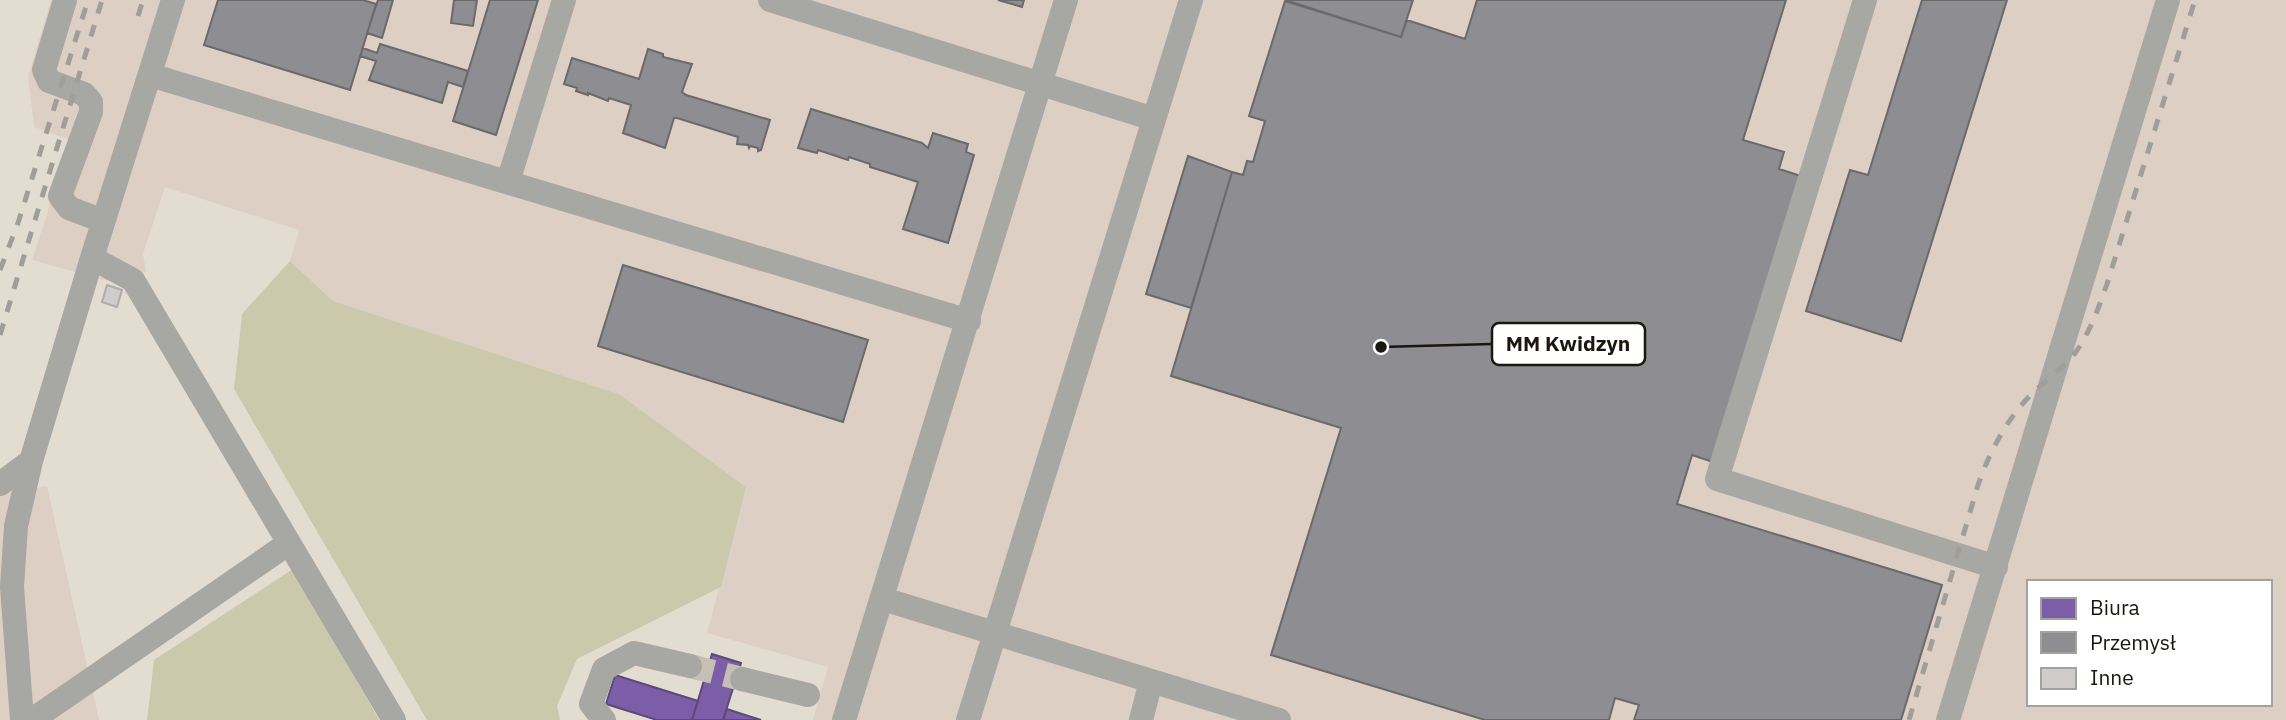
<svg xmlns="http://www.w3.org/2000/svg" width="2286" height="720" font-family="'IBM Plex Sans',sans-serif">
<rect width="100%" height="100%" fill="#e3ddd1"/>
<path fill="#decfc4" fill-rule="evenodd" d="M51,0h2235v720h-1473l15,-53 -121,-34 39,-146 -127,-93 -286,-93 -43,-40 9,-31 -134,-43 -22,67 3,17 -13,9 -11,5 -90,-25 39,-120 -37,-13 -6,-51zM2029,582h241v122h-241z
M47,486l52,234h-99v-226z"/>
<path fill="#cbc9ab" d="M290,261l43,40 286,93 127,93 -25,100 -144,72 -20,47 3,14h-133l-193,-331 8,-75z
M293,569l86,151h-232l7,-60z"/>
<path fill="#7b5ea7" stroke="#5e4979" stroke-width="2" d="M712,654l29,9 -18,57h-31z
M615,675l83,26 -6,19h-35l-51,-16z
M727,709l15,5 19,6h-38z"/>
<path fill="#8d8d92" stroke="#6b6a6b" stroke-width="2" d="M218,0h145l13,4 -26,86 -146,-45z
M378,0h15l-11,38 -15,-5z
M454,0h23l-4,26 -22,-3z
M490,0h48l-42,135 -43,-14z
M998,0h26l-2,7z
M1285,0h128l-12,37z
M1477,0h309l-43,140 41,12 -5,17 25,8 -88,286 -24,-8 -15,49 265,81 -41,135h-267l5,-15 -24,-7 -6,22h-124l-214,-65 70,-227 -170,-52 61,-204 11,3 4,-14 6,1 12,-41 -16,-5 36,-115 116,36 6,-17 58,19z
M1922,0h85l-106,341 -95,-30 44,-141 18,5z
M380,44l88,27 -5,16 -15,-5 -6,21 -73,-23 7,-19 -16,-5 3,-8 14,5z
M648,49l15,5v3l29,7 -10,28 4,3 84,25 -9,30 -3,1v-3l-8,-2 -1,2 -1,-3 -11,-1 1,-7 -61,-19h-3l-9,30 -42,-15 8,-28 -22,-7 -1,3 -20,-8v2l-12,-4 1,-3 -13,-4 8,-26 67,21z
M811,109l111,34 6,5 5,-15 35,11 -2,8 8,3 -26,88 -45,-14 15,-47 -48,-15v-3l-21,-7 -1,3 -30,-10 -1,3 -19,-5z
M1188,156l44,16 -41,136 -45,-14z
M623,265l245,75 -25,82 -245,-76z"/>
<path fill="#d1cccc" stroke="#b0acaa" stroke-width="2" d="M107,285l15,5 -5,17 -15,-5z"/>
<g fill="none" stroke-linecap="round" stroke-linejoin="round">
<path stroke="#c5bfb4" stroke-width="24" stroke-dasharray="24 12" stroke-linecap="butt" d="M690,666l52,13"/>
<path stroke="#a7a7a3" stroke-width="24" d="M65,0l-21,70 5,11 35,13 7,8v10l-31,84 9,12 34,13
M770,0l384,119
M1865,0l-148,479 279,88
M150,75l819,246
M508,182l56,-182
M92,258l41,22 261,440
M0,484l31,-23 61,-203 81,-258
M883,599l396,121
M742,679l66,16
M22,720l-10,-133 4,-61 15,-65
M32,720l257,-177
M604,720l-13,-16 13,-35 30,-16 56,13
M844,720l222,-720
M968,720l223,-720
M1141,720l10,-39
M1948,720l220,-720"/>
<path stroke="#a09e9a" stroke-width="5" stroke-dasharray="12 12" stroke-linecap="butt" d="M138,16l5,-16
M0,270l18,-47 70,-223
M0,335l102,-335
M1909,720l69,-235c11,-31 25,-59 47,-84 14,-16 33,-28 47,-44 17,-21 26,-48 35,-73l88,-284"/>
</g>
<path fill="none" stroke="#1b170f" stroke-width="2.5" d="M1381 347L1492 344"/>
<circle fill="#1b170f" stroke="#fff" stroke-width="2.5" cx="1381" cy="347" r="7"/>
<rect fill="#fff" stroke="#1b170f" stroke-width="2.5" x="1492" y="323" width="153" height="42" rx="7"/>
<g font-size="21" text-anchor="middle" font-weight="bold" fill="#1b170f">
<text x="1568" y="351">MM Kwidzyn</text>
</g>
<rect x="2027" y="580" width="245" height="126" fill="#ffffff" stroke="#a4a29f" stroke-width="2"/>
<rect x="2041" y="598" width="35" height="21" fill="#7b5ea7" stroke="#a4a29f" stroke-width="2"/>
<text x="2090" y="615" font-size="21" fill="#1b170f">Biura</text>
<rect x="2041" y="632" width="35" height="21" fill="#8d8d92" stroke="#a4a29f" stroke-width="2"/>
<text x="2090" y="650" font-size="21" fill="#1b170f">Przemysł</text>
<rect x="2041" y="668" width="35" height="21" fill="#d1cccc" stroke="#a4a29f" stroke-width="2"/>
<text x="2090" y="685" font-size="21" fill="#1b170f">Inne</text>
</svg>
